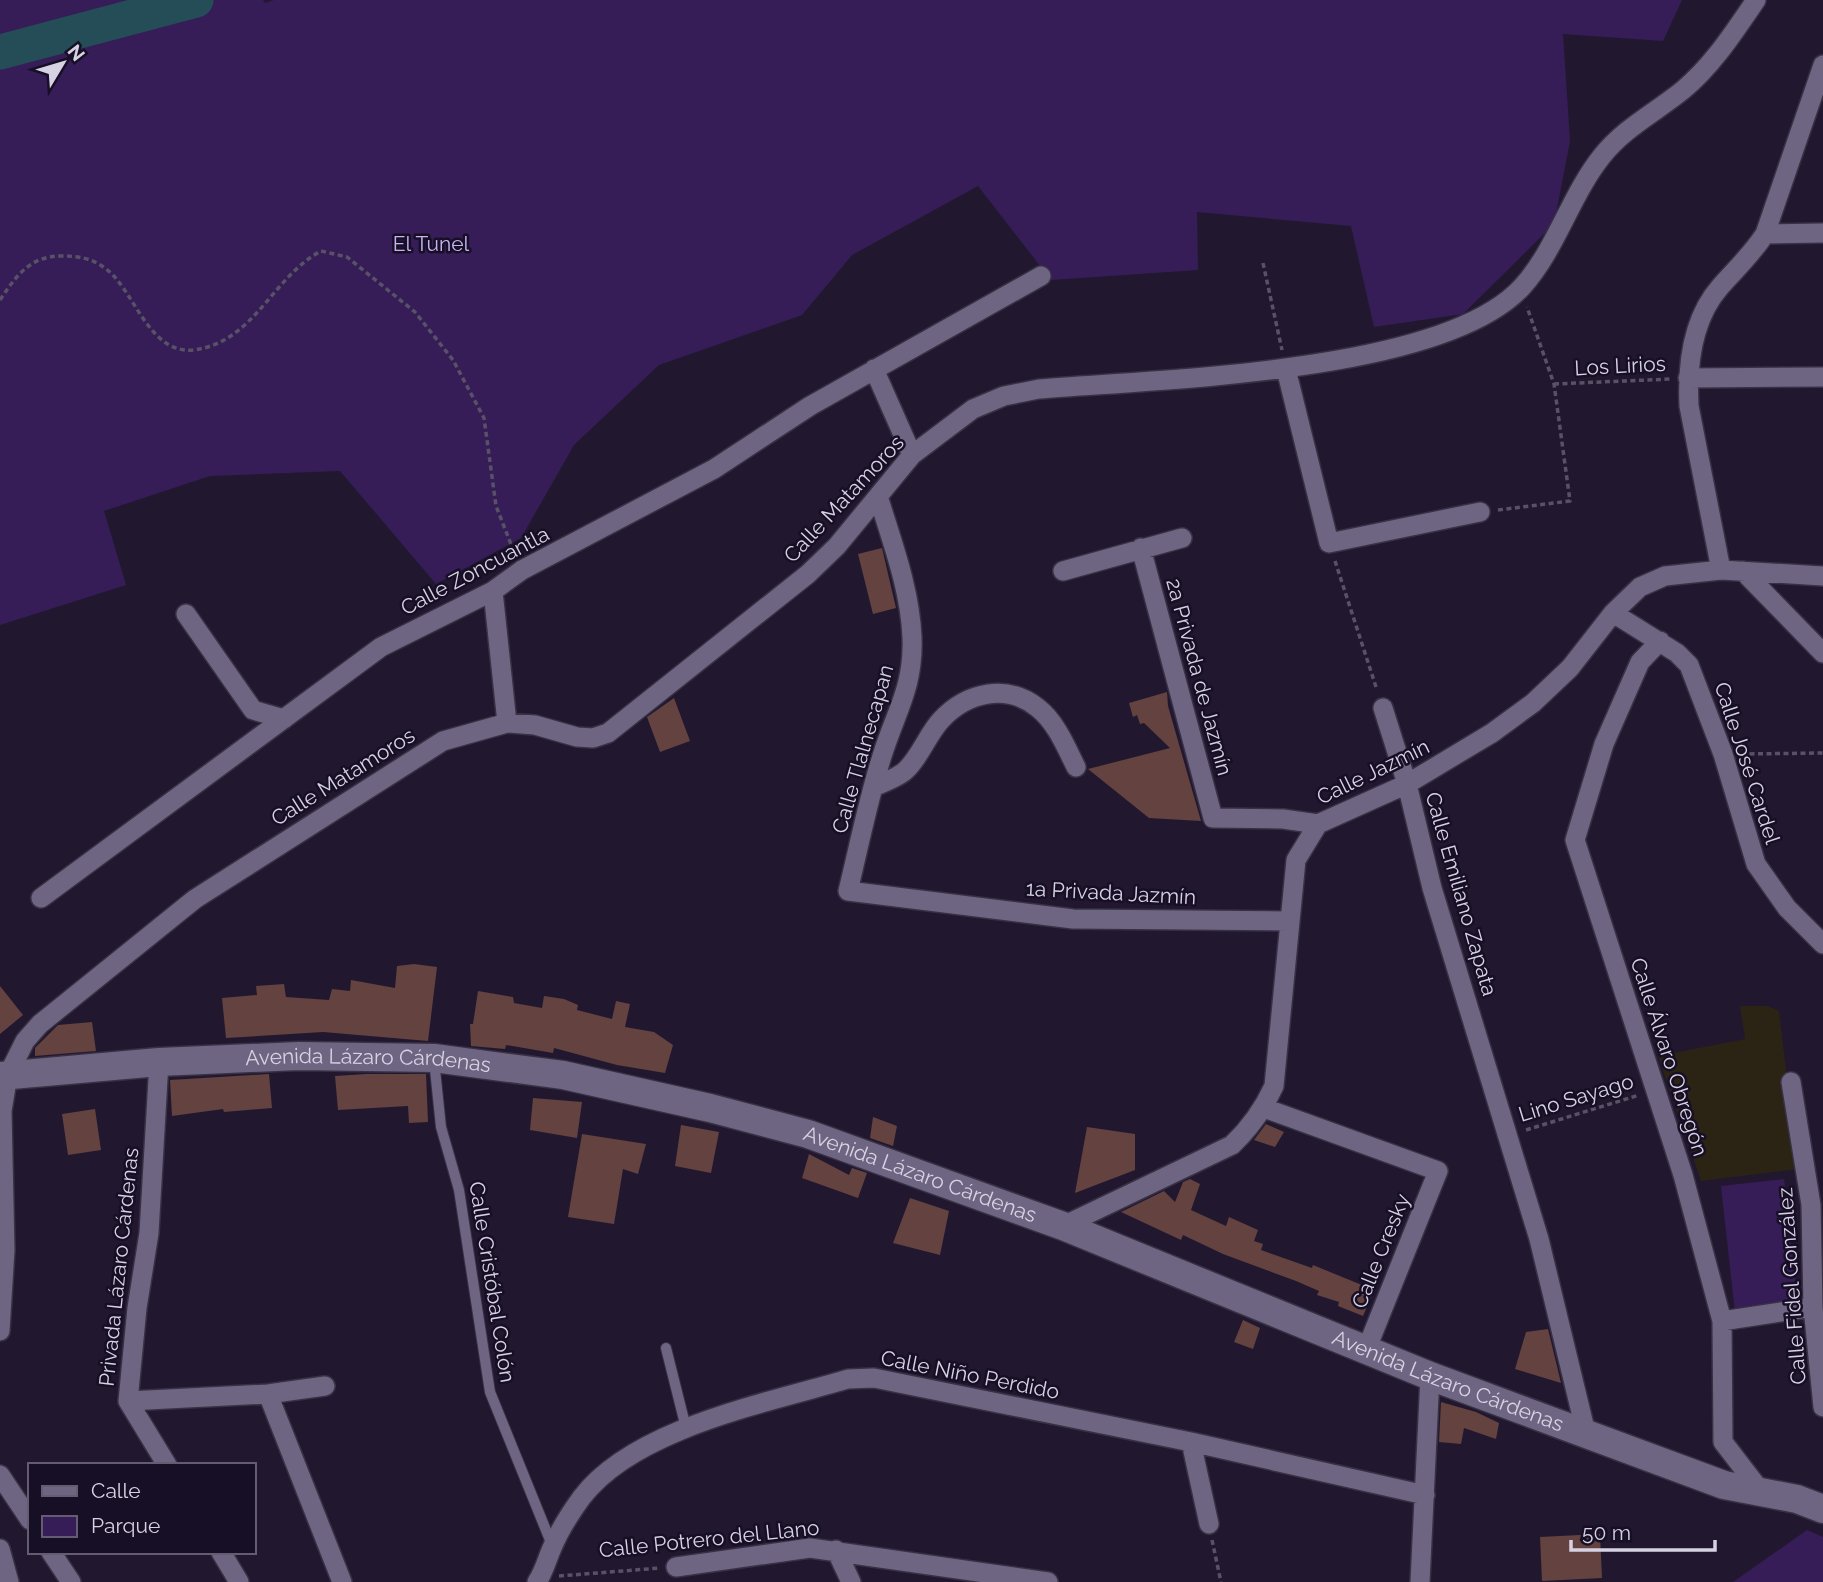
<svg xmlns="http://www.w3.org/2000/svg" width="1823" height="1582" font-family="Raleway,sans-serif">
<rect width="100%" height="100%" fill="#211830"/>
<path fill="#2b2313" d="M1740,1006h28l11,5 19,158 -97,12 -43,-125 87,-17z"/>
<path fill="#361d58" d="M0,0h263l2,3 9,-3h1408l-19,41 -100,-7 7,107 -16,83 -91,90 -89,13 -23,-101 -154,-14 1,58 -147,10 -73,-94 -126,69 -50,60 -143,50 -85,80 -53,93 -85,46 -96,-113 -130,5 -106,35 22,74 -126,40z
M1784,1179l14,126 -63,7 -14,-126z
M1807,1530l16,7v45h-90z"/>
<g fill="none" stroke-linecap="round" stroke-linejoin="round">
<path stroke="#244d58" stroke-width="35" d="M0,52l196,-52"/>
</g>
<path fill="#63423f" d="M882,548l14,60 -23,6 -15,-60z
M1167,692l1,14 33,115 -52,-3 -61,-49 82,-21 -26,-25 -4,1 -3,-9 -4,2 -4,-14z
M674,698l16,43 -30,11 -13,-35z
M414,964l23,3 -9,74 -105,-9 -97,6 -4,-40 35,-3 -1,-9 28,-2 2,13 43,3 3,-11 18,2 1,-11 44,8 2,-22z
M0,986l23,29 -23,19z
M478,991l35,6 1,6 28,5 2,-12 20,3 14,6 -1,5 35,9 4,-18 14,3 -5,23 29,5 19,13 -8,28 -48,-8 -63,-17 -1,5 -47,-8 -1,4 -34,-3 -1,-22h3z
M92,1022l4,29 -61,5v-8l23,-23z
M269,1074l3,34 -48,4 -1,-3 -51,7 -2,-36z
M366,1074h60l2,48 -19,1 -1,-17 -70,4 -3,-34z
M533,1098l49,4 -5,36 -47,-8z
M95,1109l6,41 -33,5 -6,-41z
M873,1117l24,9 -4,20 -23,-8z
M1266,1124l18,8 -9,15 -21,-7z
M681,1125l38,7 -8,41 -36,-7z
M1087,1127l48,7v36l-60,23z
M582,1134l64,10 -8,30 -15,-5 -9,55 -46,-7z
M809,1154l40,21 3,-7 15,5 -9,25 -56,-20z
M1190,1179l10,5 -9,26 35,16 3,-9 29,13 -4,11 9,3 -2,6 51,18 1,-3 61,25 -11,26 -25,-10 1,-4 -22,-7 2,-4 -23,-10 -73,-27 -40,-19 -2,5 -60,-28 43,-21 11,11 8,-20z
M910,1198l39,13 -9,44 -47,-12z
M1243,1320l17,8 -7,21 -19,-7z
M1548,1329l13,54 -46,-14 11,-37z
M1441,1402l35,10 23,11 -3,16 -32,-11 -3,16 -22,-2z
M1600,1534l2,44 -60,3 -2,-44z"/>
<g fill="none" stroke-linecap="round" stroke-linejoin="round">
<g stroke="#383144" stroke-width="12">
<path id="lane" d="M434,1060l7,67 18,63 31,202 62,153
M666,1348l20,80"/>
</g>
<g stroke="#383144" stroke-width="22">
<path id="street" d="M1765,234l58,-1
M874,369l38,86
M1286,369l43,174 151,-31
M1688,378l135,-1
M878,496c14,46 32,93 34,141 2,50 -16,74 -30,119 -14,44 -23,90 -34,135l225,28 215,2
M1141,548l72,270 70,1 35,5
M1721,570l-32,-164c-2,-41 3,-87 31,-119 16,-18 32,-33 45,-53l58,-169
M1063,571l119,-33
M1743,571l80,82
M493,591l14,132
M1613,613l64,40 12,12 34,89 33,110 31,44 36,36
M186,614l67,96 31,9
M1660,641l-20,21 -36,82 -29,96 108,335 39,146 1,121 40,52
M1383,708l24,76 25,104 107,351 47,194
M874,787c10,-5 26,-10 33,-18 14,-14 21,-35 34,-49 26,-28 66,-37 97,-12 18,14 28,39 38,59
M41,898l340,-251 112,-56 29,-21 192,-101 96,-63 231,-130
M159,1062l-10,171 -12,75 -9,93 39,64
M1791,1082l20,123 2,102 10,100
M1264,1108l174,63 -71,177
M1063,1226l169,-81c19,-18 31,-35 42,-59l22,-226 22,-36 89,-40 85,-51 41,-30 37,-35 43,-55 27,-26 25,-11 56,-6 102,6
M1722,1321l91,-14
M0,1331l5,-81 -3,-139 6,-36 17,-34 15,-17 155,-125 248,-158 64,-18 28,2 42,12 16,1 15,-5 200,-159 29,-28 75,-91 61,-46 31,-13 35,-7c117,-10 403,-15 483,-102 35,-39 48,-91 80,-131 22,-28 54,-44 81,-66 30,-25 51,-58 73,-90
M268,1394l74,188
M128,1401l140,-7 57,-8
M1191,1442l18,82
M0,1475l30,45
M0,1549l9,33
M836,1550l15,32
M51,1552l20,30
M221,1552l18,30
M676,1567l134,-19 238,34
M537,1582c7,-10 10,-23 15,-34 7,-17 19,-36 30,-51 53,-69 185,-94 266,-118l26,-1 317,64 234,53
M1420,1582l10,-206"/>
</g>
<g stroke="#383144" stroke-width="31">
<g id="secondary">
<path id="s1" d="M0,1076l159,-14 140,-6 135,2 129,17 147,33 98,26 255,92 367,150 294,109 73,14 26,10"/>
</g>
</g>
<path stroke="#595267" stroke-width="3.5" stroke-dasharray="5 3.5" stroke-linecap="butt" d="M1263,263l19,87
M0,300c16,-24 30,-44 61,-44 17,0 31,2 45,13 28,20 42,85 87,81 61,-7 79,-73 128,-99l26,6 68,55 38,48 31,58 12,88 18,46
M1554,384l117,-5
M1498,510l72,-9 -16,-117 -27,-77
M1335,561l42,129
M1741,754l82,-1
M1526,1130l113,-35
M1212,1540l9,42
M559,1576l101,-8"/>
<use href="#lane" stroke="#6e6582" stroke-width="10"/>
<use href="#street" stroke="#6e6582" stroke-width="19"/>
<use href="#secondary" stroke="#6e6582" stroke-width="28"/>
</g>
<g text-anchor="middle" stroke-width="5" stroke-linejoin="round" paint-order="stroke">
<g font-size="21" fill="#c6b1f1" stroke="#170f26">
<text x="431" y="251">El Tunel</text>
</g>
<g font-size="21" fill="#d7d2e3" stroke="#170f26">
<text transform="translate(1620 366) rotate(-3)" y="7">Los Lirios</text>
<text transform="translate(844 499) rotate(-47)" y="7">Calle Matamoros</text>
<text transform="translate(475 571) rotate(-28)" y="7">Calle Zoncuantla</text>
<text transform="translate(1199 677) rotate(75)" y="7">2a Privada de Jazmín</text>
<text transform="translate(863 749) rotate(-74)" y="7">Calle Tlalnecapan</text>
<text transform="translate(1747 763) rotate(72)" y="7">Calle José Cardel</text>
<text transform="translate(1373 772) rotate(-26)" y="7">Calle Jazmín</text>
<text transform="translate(343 777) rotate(-32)" y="7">Calle Matamoros</text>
<text transform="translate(1111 893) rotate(3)" y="7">1a Privada Jazmín</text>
<text transform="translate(1461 894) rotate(74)" y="7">Calle Emiliano Zapata</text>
<text transform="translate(1669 1057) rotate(72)" y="7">Calle Álvaro Obregón</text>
<text dy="7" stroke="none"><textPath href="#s1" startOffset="369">Avenida Lázaro Cárdenas</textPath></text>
<text transform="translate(1576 1098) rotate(-17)" y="7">Lino Sayago</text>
<text dy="7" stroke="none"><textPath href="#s1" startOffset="936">Avenida Lázaro Cárdenas</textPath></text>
<text transform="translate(1381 1251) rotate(-68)" y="7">Calle Cresky</text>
<text transform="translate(119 1267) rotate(-84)" y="7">Privada Lázaro Cárdenas</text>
<text transform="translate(492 1282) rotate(81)" y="7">Calle Cristóbal Colón</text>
<text transform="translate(1792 1286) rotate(-94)" y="7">Calle Fidel González</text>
<text transform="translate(970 1375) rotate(11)" y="7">Calle Niño Perdido</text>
<text dy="7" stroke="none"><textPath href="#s1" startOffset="1503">Avenida Lázaro Cárdenas</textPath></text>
<text transform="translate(709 1539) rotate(-6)" y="7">Calle Potrero del Llano</text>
</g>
</g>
<rect x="28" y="1463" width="228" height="91" fill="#170f26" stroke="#645d72" stroke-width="2"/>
<rect x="42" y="1486" width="35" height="10" fill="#6e6582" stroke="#645d72" stroke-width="2"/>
<text x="91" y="1498" font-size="21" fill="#d7d2e3">Calle</text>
<rect x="42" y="1516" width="35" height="21" fill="#361d58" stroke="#645d72" stroke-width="2"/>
<text x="91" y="1533" font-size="21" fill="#d7d2e3">Parque</text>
<g transform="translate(63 63) rotate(52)" stroke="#170f26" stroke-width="5" paint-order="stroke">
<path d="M0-5L12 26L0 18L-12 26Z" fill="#d7d2e3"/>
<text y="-10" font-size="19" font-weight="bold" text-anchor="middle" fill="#d7d2e3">N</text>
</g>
<path d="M1571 1540v10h144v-10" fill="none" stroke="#d7d2e3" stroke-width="3.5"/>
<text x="1582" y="1540" font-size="21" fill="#d7d2e3" stroke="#170f26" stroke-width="5" paint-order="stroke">50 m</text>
</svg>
